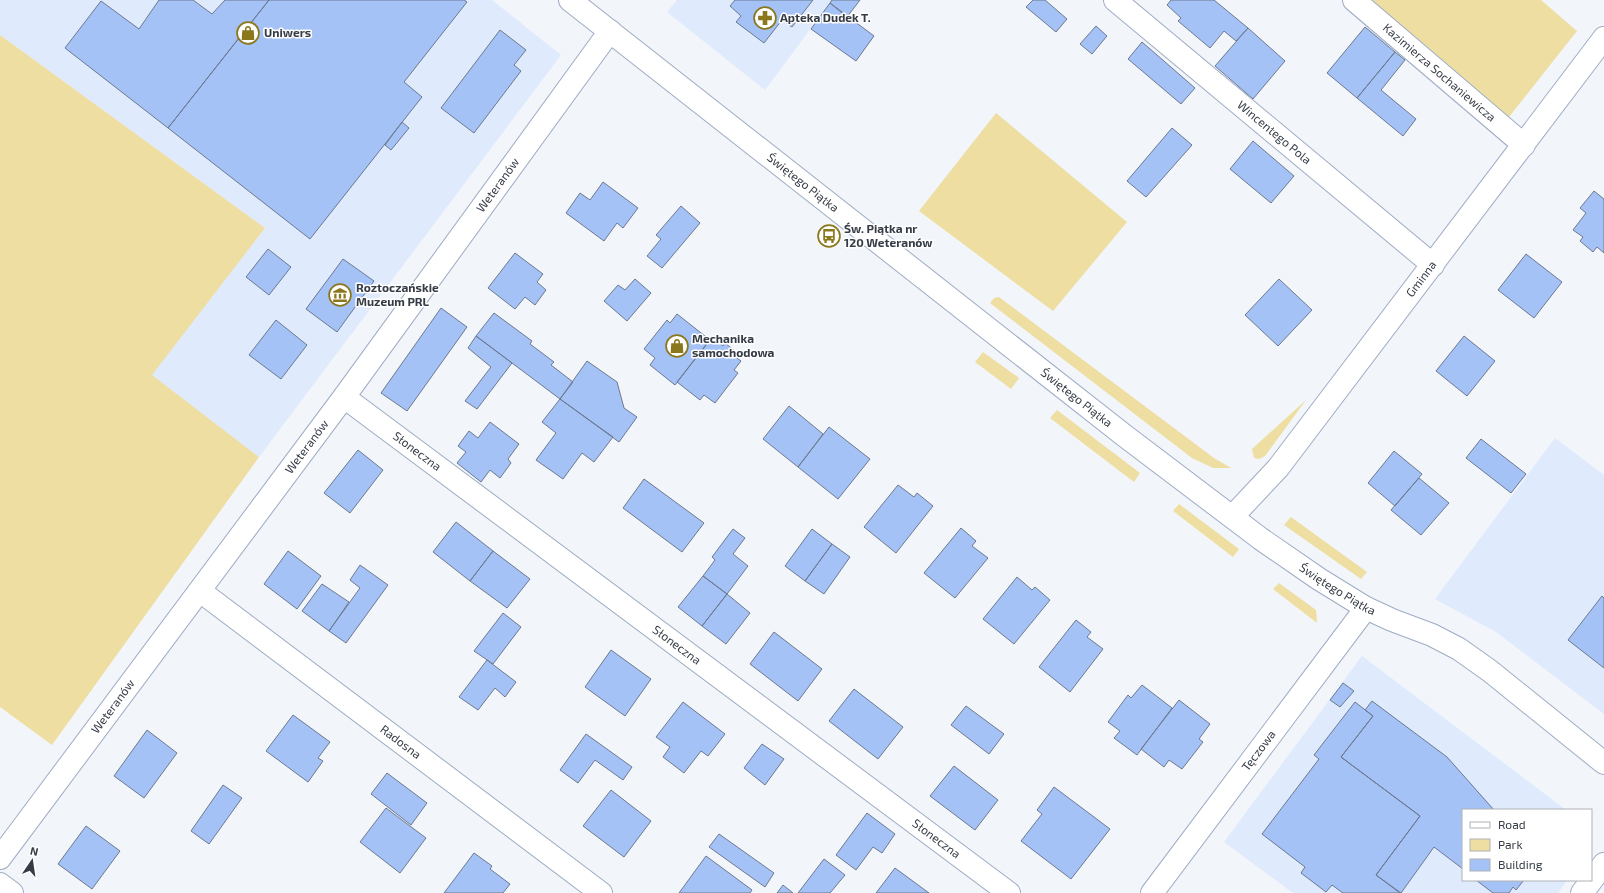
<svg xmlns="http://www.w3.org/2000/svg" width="1604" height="893" font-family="'Exo 2',sans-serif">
<rect width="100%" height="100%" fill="#f2f5fa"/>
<path fill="#dfeafd" d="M0,0h492l69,55 -302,402 -108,-82 114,-147 -265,-193z
M677,0h155l-67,90 -98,-78z
M1555,438l49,37v239l-108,-82 -61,-33z
M1362,656l204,154h-103v70h104l-9,13h-265l-69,-51z"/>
<path fill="#eedea1" d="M1372,0h169l36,31 -68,86z
M0,35l265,193 -113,147 107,82 -207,288 -52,-38z
M996,113l131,109 -74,89 -134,-100z
M999,297l215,161 17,10h-18l-21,-10 -202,-155 4,-5z
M983,352l36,26 -8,11 -36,-27z
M1306,400l-41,56 -6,3 -5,-1 -2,-9z
M1057,410l83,63 -6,9 -84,-64z
M1179,504l60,45 -6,8 -60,-46z
M1291,517l76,55 -6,7 -77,-54z
M1279,583l37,27 1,13 -44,-34z"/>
<path fill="#a5c2f7" stroke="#6c798f" d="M159,0h34l19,14 13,-14h44l-101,128 -103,-80 36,-47 38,28z
M269,0h195l3,2 -63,80 18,15 -112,142 -142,-111z
M735,0h78l-21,27 -10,-7 -18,23 -28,-21 5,-6 -11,-10z
M832,0h28l-13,17 -17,-14z
M1033,0h12l22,19 -11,13 -30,-25z
M1171,0h43l34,28 -12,13 -12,-10 -14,17 -32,-27 3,-3 -14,-13z
M830,3l44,33 -18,25 -45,-32z
M1096,26l11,10 -15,18 -12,-10z
M1365,27l30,25 -38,46 -30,-25z
M1248,28l37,33 -32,38 -38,-33z
M500,30l26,20 -12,15 7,6 -47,62 -33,-25z
M1142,42l53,46 -14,16 -53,-45z
M1395,52l10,8 -24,30 35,29 -13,17 -46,-38z
M402,122l7,6 -18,22 -6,-5z
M1172,128l20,17 -46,52 -19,-16z
M1253,141l41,35 -23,27 -41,-34z
M603,182l35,26 -15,20 -6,-5 -13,18 -38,-28 14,-20 10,7z
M1594,191l10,8v54l-7,-6 -4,5 -13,-11 3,-4 -10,-7 13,-17 -6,-5z
M681,206l19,17 -38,45 -15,-12 14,-17 -5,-4z
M268,249l23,18 -22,28 -23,-18z
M515,253l28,21 -6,8 9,8 -11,15 -10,-8 -10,12 -27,-21z
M1526,254l36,28 -28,36 -36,-28z
M343,259l31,22 -37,51 -31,-23z
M635,279l16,14 -24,28 -23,-20 14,-16 7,5z
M1279,279l33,31 -34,36 -33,-31z
M441,308l26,19 -60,84 -26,-18z
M494,313l38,28 -2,3 24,18 -3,3 22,17 -13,17 -84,-63z
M677,314l33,26 -35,45 -25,-20 5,-7 -11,-9 23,-29 3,3z
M276,320l31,25 -26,34 -32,-24z
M476,336l36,27 -35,46 -12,-8 26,-34 -23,-19z
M1464,336l31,25 -28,35 -31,-25z
M712,337l11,9 2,-3 10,8 -2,4 8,6 -7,9 4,3 -23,30 -11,-8 -4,5 -23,-18z
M587,361l30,21 7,26 13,9 -18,25 -59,-43z
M560,399l53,38 -19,25 -12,-9 -19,26 -27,-19 20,-27 -14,-11z
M789,406l34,28 -25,33 -35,-28z
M490,422l29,22 -11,15 3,4 -11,15 -10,-8 -9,12 -24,-19 9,-11 -8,-6 11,-15 9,7z
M829,427l41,32 -32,40 -40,-32z
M1481,439l45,35 -15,19 -45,-35z
M358,450l25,20 -33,43 -26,-20z
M1394,451l28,23 -27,32 -27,-23z
M1419,478l30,25 -28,32 -30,-25z
M644,479l60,44 -22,29 -59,-44z
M898,485l16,12 3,-4 16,13 -37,47 -32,-26z
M456,522l37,29 -23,30 -37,-29z
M961,528l15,13 -4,5 16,12 -33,40 -31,-25z
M733,529l12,9 -12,16 15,12 -21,28 -24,-18 12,-16 -3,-3z
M812,529l20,15 -27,37 -20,-15z
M832,544l18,13 -26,37 -19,-13z
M288,551l33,25 -24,33 -33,-25z
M493,551l37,28 -23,29 -37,-27z
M360,565l28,20 -42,58 -17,-12 31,-43 -10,-8z
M703,576l24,18 -25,32 -24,-19z
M1017,577l15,13 3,-3 15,13 -36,44 -31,-25z
M322,584l27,18 -20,29 -27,-20z
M727,594l23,19 -24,31 -24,-18z
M1602,596l2,2v70l-36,-28z
M503,613l18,14 -28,37 -19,-13z
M1076,620l15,12 -4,5 16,12 -33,43 -31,-25z
M774,632l48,37 -24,32 -48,-37z
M611,650l40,29 -26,37 -40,-29z
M487,660l29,22 -11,15 -10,-9 -17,22 -19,-13z
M1343,683l11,8 -14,16 -10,-7z
M1142,685l30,23 -35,47 -23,-17 6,-7 -12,-9 20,-27 3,3z
M854,689l49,38 -25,32 -49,-38z
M1179,700l31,24 -11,15 4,3 -21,27 -13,-9 -5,7 -23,-18z
M1372,701l75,56 47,53h-31v59l-29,-22 -33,46 -25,-18 44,-59 -79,-59 32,-41 -8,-6z
M683,702l42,32 -17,22 -7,-5 -17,22 -21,-16 7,-10 -14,-10z
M1355,702l18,14 -32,41 79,59 -44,59 24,18h-57l-11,-8 -6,7 -25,-19 4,-6 -43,-33 57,-75 -5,-4z
M966,706l38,28 -15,20 -38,-29z
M293,715l37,27 -12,16 5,3 -15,21 -42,-31z
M147,730l30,23 -33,45 -30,-22z
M586,734l46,33 -9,13 -28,-20 -17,23 -18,-13z
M762,744l22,15 -19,26 -21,-17z
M954,766l44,34 -23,30 -45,-34z
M387,773l40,30 -16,22 -40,-31z
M223,785l19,13 -33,46 -18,-13z
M1054,787l56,42 -39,50 -50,-38 21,-27 -5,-4z
M611,790l40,31 -27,36 -41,-31z
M386,808l40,30 -26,35 -40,-31z
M867,813l28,21 -13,19 -9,-6 -17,23 -20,-15z
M86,826l34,25 -28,38 -34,-25z
M719,834l55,39 -9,14 -56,-40z
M474,853l18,13 -2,3 20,15 -7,9h-59z
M706,856l46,34 -2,3h-71z
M824,859l21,16 -15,18h-32z
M895,868l34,25h-53z
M1476,880h48l-8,10 -3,-3 -4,6h-16z
M783,885l10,8h-16z"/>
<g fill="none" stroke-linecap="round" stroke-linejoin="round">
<g stroke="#9eacc4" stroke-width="24">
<g id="street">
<path id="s1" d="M1115,0l318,265"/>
<path id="s2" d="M1354,0l170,145"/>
<path id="s3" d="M344,397l665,496"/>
<path id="s4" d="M1233,516l45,-48 326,-430"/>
<path id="s5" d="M200,591l401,302"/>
<path id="s6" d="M0,858l344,-461 266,-366"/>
<path d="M0,884l12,9"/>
<path id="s7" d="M1152,893l214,-285"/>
<path d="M1582,893l22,-29"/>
</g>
</g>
<g stroke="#9eacc4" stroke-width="24">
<g id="secondary">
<path id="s8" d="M570,0l555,436 136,103 58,40 47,29 26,12 40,15 27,14 31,22 114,92"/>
</g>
</g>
<use href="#street" stroke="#fff" stroke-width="22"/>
<use href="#secondary" stroke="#fff" stroke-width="22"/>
</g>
<defs>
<g id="pharmacy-ring" transform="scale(1.15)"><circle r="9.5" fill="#fff" stroke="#8c781c" stroke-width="1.5"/><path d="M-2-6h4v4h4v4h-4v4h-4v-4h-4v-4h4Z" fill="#8c781c"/></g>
<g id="shop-ring" transform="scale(1.15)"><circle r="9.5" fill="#fff" stroke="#8c781c" stroke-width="1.5"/><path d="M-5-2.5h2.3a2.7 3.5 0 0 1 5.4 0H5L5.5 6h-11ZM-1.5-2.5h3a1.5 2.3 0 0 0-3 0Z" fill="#8c781c"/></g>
<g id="bus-ring" transform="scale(1.15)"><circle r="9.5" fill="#fff" stroke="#8c781c" stroke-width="1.5"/><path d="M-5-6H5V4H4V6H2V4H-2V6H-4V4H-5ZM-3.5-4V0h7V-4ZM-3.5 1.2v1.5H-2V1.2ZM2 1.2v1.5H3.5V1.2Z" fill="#8c781c"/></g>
<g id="museum-ring" transform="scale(1.15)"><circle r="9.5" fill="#fff" stroke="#8c781c" stroke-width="1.5"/><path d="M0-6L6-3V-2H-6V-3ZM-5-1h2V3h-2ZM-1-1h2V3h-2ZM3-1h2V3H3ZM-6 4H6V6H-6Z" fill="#8c781c"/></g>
</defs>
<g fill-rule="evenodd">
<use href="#pharmacy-ring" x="765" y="18"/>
<use href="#shop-ring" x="248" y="33"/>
<use href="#bus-ring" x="829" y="236"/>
<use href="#museum-ring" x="340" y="295"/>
<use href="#shop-ring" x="677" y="346"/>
</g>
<g text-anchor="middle" stroke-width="3" stroke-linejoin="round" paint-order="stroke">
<g font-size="12" font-weight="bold" fill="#363c46" stroke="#fff" text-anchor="start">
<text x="780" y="22">Apteka Dudek T.</text>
<text x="264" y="37">Uniwers</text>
<text x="844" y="233">Św. Piątka nr<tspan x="844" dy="14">120 Weteranów</tspan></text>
<text x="356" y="292">Roztoczańskie<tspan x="356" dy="14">Muzeum PRL</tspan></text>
<text x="692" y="343">Mechanika<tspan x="692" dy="14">samochodowa</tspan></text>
</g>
<g font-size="12" fill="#363c46" stroke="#fff">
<text dy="4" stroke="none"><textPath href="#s2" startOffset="112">Kazimierza Sochaniewicza</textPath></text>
<text dy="4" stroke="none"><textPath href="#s1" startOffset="207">Wincentego Pola</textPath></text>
<text dy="4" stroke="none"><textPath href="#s8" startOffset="296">Świętego Piątka</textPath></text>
<text dy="4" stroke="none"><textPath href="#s6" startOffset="837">Weteranów</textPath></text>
<text dy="4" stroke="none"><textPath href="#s4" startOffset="303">Gminna</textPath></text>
<text dy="4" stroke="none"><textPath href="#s8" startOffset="644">Świętego Piątka</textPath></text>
<text dy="4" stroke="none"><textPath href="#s6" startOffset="513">Weteranów</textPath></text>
<text dy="4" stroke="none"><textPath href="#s3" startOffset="91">Słoneczna</textPath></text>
<text dy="4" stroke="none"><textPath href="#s8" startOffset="968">Świętego Piątka</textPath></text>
<text dy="4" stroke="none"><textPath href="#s3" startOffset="415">Słoneczna</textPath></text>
<text dy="4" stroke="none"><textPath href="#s6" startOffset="189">Weteranów</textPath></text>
<text dy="4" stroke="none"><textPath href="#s5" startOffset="251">Radosna</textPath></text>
<text dy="4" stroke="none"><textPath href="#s7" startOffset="178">Tęczowa</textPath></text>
<text dy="4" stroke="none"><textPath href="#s3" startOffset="739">Słoneczna</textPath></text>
</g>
</g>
<rect x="1462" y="809" width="130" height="72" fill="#ffffff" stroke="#afb1b5"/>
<rect x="1470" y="822" width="20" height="6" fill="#ffffff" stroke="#afb1b5"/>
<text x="1498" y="829" font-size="12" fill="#363c46">Road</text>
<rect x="1470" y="839" width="20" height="12" fill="#eedea1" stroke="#afb1b5"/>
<text x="1498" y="849" font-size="12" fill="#363c46">Park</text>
<rect x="1470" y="859" width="20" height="12" fill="#a5c2f7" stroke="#afb1b5"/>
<text x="1498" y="869" font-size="12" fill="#363c46">Building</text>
<g transform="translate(32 861) rotate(13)" stroke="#ffffff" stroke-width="3" paint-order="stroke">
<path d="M0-3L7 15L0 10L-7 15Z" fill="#363c46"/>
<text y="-6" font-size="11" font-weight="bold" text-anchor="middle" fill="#363c46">N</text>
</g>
</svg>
